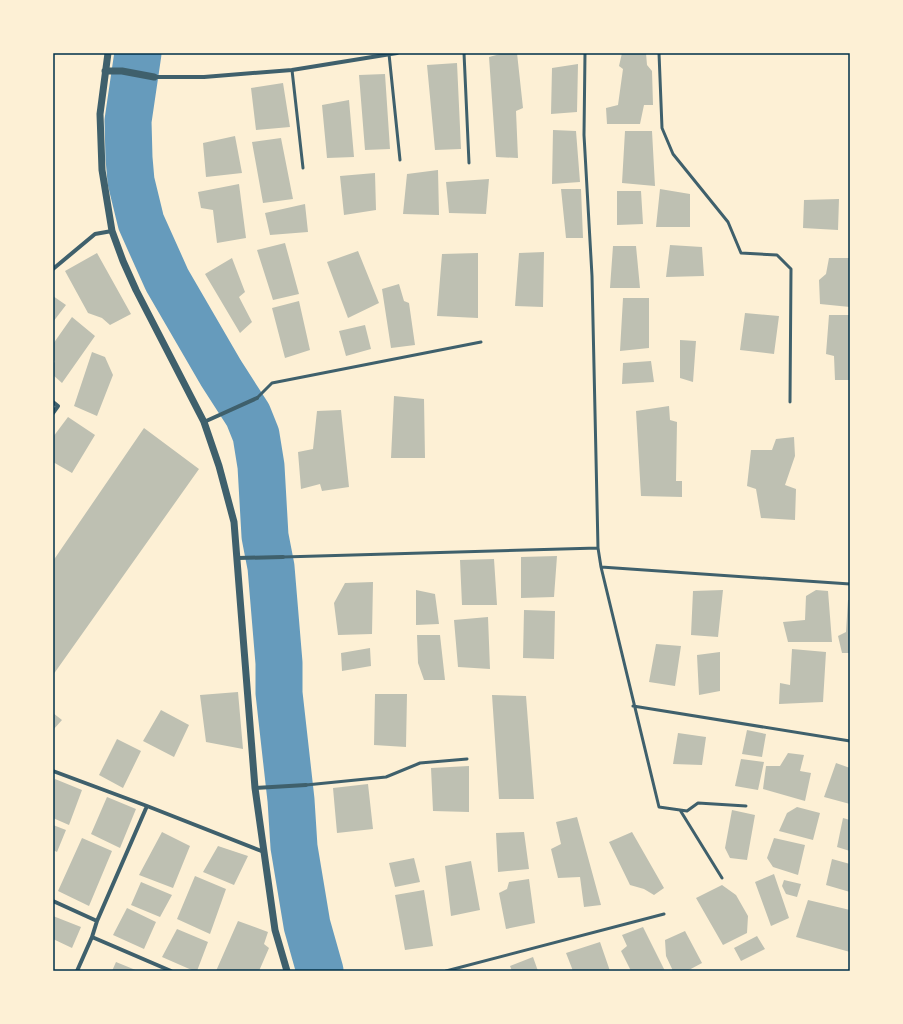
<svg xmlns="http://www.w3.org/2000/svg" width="903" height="1024" font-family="Inter,sans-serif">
<rect width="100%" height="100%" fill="#fdf0d5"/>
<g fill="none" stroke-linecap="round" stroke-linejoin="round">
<path stroke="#669bbc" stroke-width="47" d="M138,53l-10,68 1,37 2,23 10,41 26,58 54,93 27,42 8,20 5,31 4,70 6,31 8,96v30l12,107 3,47 13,78 13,46"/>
</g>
<path fill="#bec0b2" d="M504,53h13l6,55 -7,3 2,47 -22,-1 -7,-100z
M622,53h24l1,12 5,6 1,34h-9l-4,19h-33l-1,-16 12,-3 5,-36 -4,-3z
M457,63l4,86 -26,1 -8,-85z
M578,64l-1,48 -26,2 1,-46z
M385,74l5,75 -25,1 -6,-75z
M283,83l7,44 -34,3 -5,-42z
M349,100l5,57 -27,1 -5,-53z
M553,130l23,1 4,51 -28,2z
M625,131h27l3,55 -33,-3z
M235,136l7,37 -36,4 -3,-34z
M281,138l12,61 -30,4 -11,-61z
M438,170l1,45 -36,-1 4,-40z
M375,173l1,37 -32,5 -4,-39z
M489,179l-3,35 -37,-1 -3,-31z
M239,184l7,54 -29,5 -4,-33 -12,-2 -3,-16z
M561,189h20l2,49h-17z
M660,189l30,5v33h-34z
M617,191h24l2,33 -26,1z
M839,199l-1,31 -35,-2 1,-28z
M305,204l3,28 -38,3 -5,-22z
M285,243l14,51 -26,6 -16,-50z
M670,245l32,2 2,29 -38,1z
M613,246h23l4,42h-30z
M358,251l21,52 -31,15 -21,-56z
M544,252l-1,55 -28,-1 4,-53z
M97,253l34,61 -21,11 -8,-7 -14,-5 -23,-42z
M478,253v65l-41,-2 5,-62z
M232,258l13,34 -6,5 13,25 -12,11 -35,-59z
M829,258h21v49l-30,-3 -1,-24 7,-6z
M399,284l5,17 5,2 6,42 -24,3 -9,-59z
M53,296l13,9 -13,17z
M623,298h26v50l-29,3z
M299,301l11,49 -25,8 -13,-50z
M745,313l34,3 -5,38 -34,-4z
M829,315h21v65h-15l-1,-24 -8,-2z
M72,317l23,19 -33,47 -9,-8v-9l2,-5 -2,-2v-15z
M365,325l6,24 -25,7 -7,-25z
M680,340l16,1 -3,41 -13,-4z
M92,352l13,5 8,18 -16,41 -23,-10z
M651,361l3,21 -32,2 1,-21z
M394,396l30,3 1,59h-34z
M669,406l1,14 7,2 -1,59h6v16l-41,-1 -5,-85z
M341,410l8,77 -27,4 -2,-7 -19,5 -3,-37 15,-3 4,-38z
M68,417l27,18 -23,38 -19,-11v-25z
M144,428l55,41 -146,206v-114z
M794,437l1,19 -10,29 11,4 -1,31 -34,-2 -5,-29 -9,-3 4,-36h21l4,-11z
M557,556l-3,41 -33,1v-41z
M494,559l3,46h-35l-2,-45z
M373,582l-1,52 -34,1 -4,-32 11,-20z
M416,590l19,4 4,30 -23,1z
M723,590l-5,47 -27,-2 2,-44z
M816,590l12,1 4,51h-44l-5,-20 22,-2 1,-24z
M848,600h2v53h-8l-4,-17 8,-4z
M524,610l31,1 -1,48 -31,-1z
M488,617l2,52 -32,-2 -4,-47z
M417,635h23l5,45h-21l-6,-17z
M656,644l25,2 -6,40 -26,-4z
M370,648l1,18 -29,5 -1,-18z
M792,649l34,3 -3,50 -44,2 1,-21 10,2z
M720,652v39l-21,4 -2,-40z
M238,692l5,57 -37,-7 -6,-47z
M375,694h32l-1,53 -32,-2z
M492,695l34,1 8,103h-35z
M161,710l28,15 -15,32 -31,-16z
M53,713l9,7 -9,10z
M747,730l19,4 -4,23 -20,-3z
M678,733l28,4 -4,28 -29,-1z
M117,739l24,12 -18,37 -24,-13z
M788,753l16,2 -4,16 11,2 -6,28 -42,-12 3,-23h14z
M741,759l23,3 -6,28 -23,-4z
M836,763l14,5v36l-26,-7z
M469,766v46l-36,-1 -2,-43z
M55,779l27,11 -13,35 -16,-7v-35z
M368,784l5,45 -36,4 -4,-45z
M107,797l29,12 -16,39 -29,-14z
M797,807l23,6 -7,27 -34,-9 8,-18z
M732,810l23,5 -8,45 -17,-2 -5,-10z
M577,817l24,88 -17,2 -4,-30 -22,1 -7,-29 10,-5 -5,-22z
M843,818l7,2v31l-13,-4z
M53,825l13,5 -9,22 -4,-2z
M162,832l28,14 -17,42 -34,-13z
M524,832l5,37 -31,3 -2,-39z
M632,832l32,56 -10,7 -10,-6 -14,-4 -21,-43z
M82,838l30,13 -23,55 -31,-15z
M774,838l31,7 -7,30 -25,-8 -6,-9z
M218,846l30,10 -14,29 -31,-13z
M414,858l6,24 -25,5 -6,-24z
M832,859l18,5v28l-24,-7z
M471,861l9,49 -29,6 -6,-50z
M774,874l15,44 -18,8 -16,-44z
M195,876l31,13 -16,45 -33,-15z
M529,879l6,44 -29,6 -7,-36 8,-4 2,-7z
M784,880l17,4 -4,13 -11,-3 -4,-8z
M141,882l31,13 -12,22 -29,-12z
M722,885l14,10 12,21 -1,17 -24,12 -27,-47z
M424,890l9,56 -28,4 -10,-55z
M808,900l42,10v42l-54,-15z
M127,908l29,14 -12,27 -31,-14z
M53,916l28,11 -9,21 -19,-9z
M238,921l30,11 -4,12 5,4 -10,23h-43z
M643,927l22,44h-34l-10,-20 6,-5 -5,-11z
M177,929l31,13 -11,29h-3l-32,-14z
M685,931l17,32 -15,8h-14l-7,-15 -1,-16z
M757,936l8,13 -24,12 -7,-13z
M600,942l10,29h-37l-7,-18z
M533,957l5,14h-26l-2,-5z
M116,962l22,9h-26z"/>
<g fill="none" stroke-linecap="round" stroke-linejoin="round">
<path stroke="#3f606c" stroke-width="3" d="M464,53l5,110
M585,53l-1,82 8,141 6,272 3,19 58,240 28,4 11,-8 48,3
M659,53l3,75 11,26 55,68 13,31 36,2 14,14 -1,133
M389,54l11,106
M292,70l11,98
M257,398l15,-15 209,-41
M283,557l315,-9
M601,567l249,17
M633,706l217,35
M306,785l80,-8 34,-14 47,-4
M680,810l42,68
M446,971l218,-57"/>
<path stroke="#3f606c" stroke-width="4" d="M154,77h50l88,-7 105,-17
M53,269l42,-35 17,-3
M53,402l5,4 -5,7
M204,422l53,-24
M238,558l45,-1
M53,771l94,35 117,46
M255,788l51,-3
M53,901l44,20
M92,937l79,34
M77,971l15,-34 5,-16 50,-115"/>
<path stroke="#3f606c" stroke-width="7" d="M108,53l-8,61 2,56 10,61 11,30 13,29 68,132 15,44 15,56 21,266 20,142 12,41
M105,71h17l32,6"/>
</g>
<rect width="903" height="1024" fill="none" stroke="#fdf0d5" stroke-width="108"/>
<rect x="54" y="54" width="795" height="916" fill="none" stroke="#003049" stroke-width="1.5"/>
</svg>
